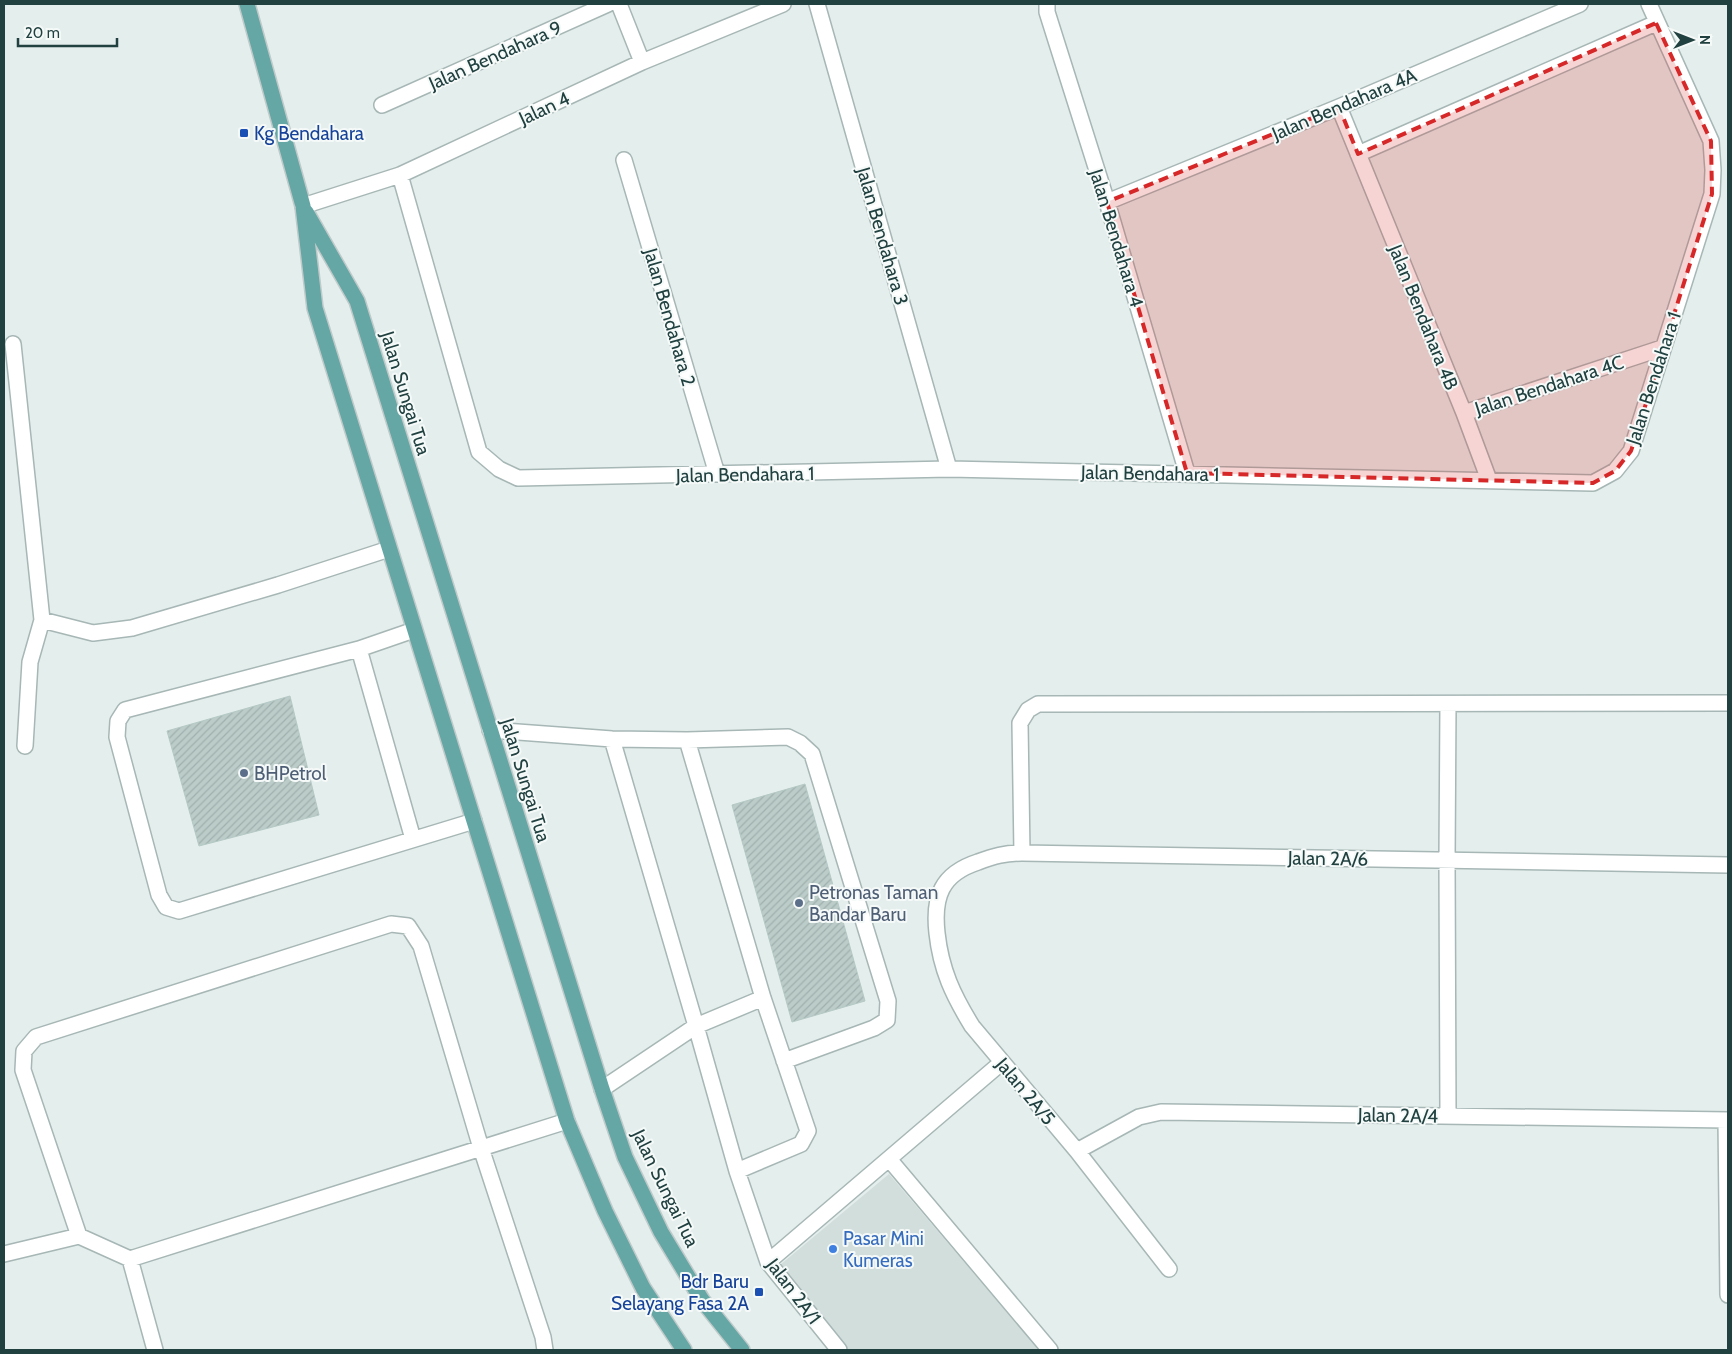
<svg xmlns="http://www.w3.org/2000/svg" width="1732" height="1354" font-family="Cabin,sans-serif">
<defs>
<pattern id="building-hatch" width="6" height="6" patternUnits="userSpaceOnUse" patternTransform="scale(1.25)"><rect width="6" height="6" fill="#bbccc9"/><path d="M-1 1l2-2M0 6l6-6M5 7l2-2" fill="none" stroke="#a0b0ae"/></pattern>
</defs>
<rect width="100%" height="100%" fill="#e4eeec"/>
<path fill="#d2dedc" d="M889,1174l150,176h-190l-69,-85z"/>
<path fill="url(#building-hatch)" stroke="#b5c9c5" d="M290,696l29,119 -120,31 -32,-115z
M805,784l60,217 -73,21 -60,-217z"/>
<g fill="none" stroke-linecap="round" stroke-linejoin="round">
<g stroke="#a6b7b5" stroke-width="18">
<path id="minor" d="M619,4l23,58
M817,4l132,465
M1047,4v8l60,190 80,271
M382,105l226,-101
M1339,107l125,306 25,67
M1358,154l298,-131
M624,160l93,314
M400,175l79,277 20,17 19,9 431,-9 644,14 22,-12 16,-20 81,-257 1,-24 -2,-29 -62,-137
M1107,202l232,-95 241,-103
M303,206l97,-31 242,-113 141,-58
M13,344l29,276 -12,42 -5,84
M1464,413l198,-65
M42,620l51,13 39,-5 146,-43 111,-36
M414,630l-55,19 -234,61 -7,11 -1,16 42,158 7,12 13,4 295,-90
M359,649l54,190
M490,730l122,9 75,1 76,258 45,133 -7,13 -64,27
M612,739l84,287 41,145 31,91 71,88
M687,740l101,-3 12,6 12,11 76,247 -1,19 -13,8 -90,33
M1022,853l-2,-130 8,-13 10,-6 690,-1
M602,1089l94,-63 67,-28
M1448,1116l-1,-255 1,-157
M1726,1120l2,175
M1077,1151l62,-34 22,-5 567,8
M889,1159l161,191
M79,1236l-56,-166 1,-19 12,-14 355,-113 17,2 13,20 60,202 62,189 2,13
M4,1254l75,-18 51,23 437,-138
M130,1259l25,91
M768,1262l233,-199
M1169,1269l-92,-118 -105,-125c-19,-31 -31,-56 -35,-93 -4,-36 4,-59 41,-71 16,-6 27,-9 44,-9l706,12"/>
</g>
<g stroke="#c1caca" stroke-width="18">
<path id="major" d="M247,4l56,202 12,102 252,813 38,90 38,77 41,62
M306,212l51,89 245,788 23,68 36,75 41,68 40,50"/>
</g>
<use href="#minor" stroke="#fff" stroke-width="15"/>
<use href="#major" stroke="#65a7a5" stroke-width="15"/>
</g>
<path fill="#d62828" fill-opacity="0.2" stroke="#d62828" stroke-width="4" stroke-dasharray="10 6" stroke-linejoin="round" d="M1656,23l55,118 1,53 -81,257 -16,20 -22,12 -406,-10 -80,-271 232,-95 19,47z"/>
<g fill="#1a4fb4" stroke="#f5faf9" stroke-width="2">
<rect x="239" y="128" width="10" height="10" rx="2.5"/>
<rect x="754" y="1287" width="10" height="10" rx="2.5"/>
</g>
<g fill="#5c6f8a" stroke="#f5faf9" stroke-width="2">
<circle cx="244" cy="773" r="5"/>
<circle cx="799" cy="903" r="5"/>
</g>
<circle fill="#3f7fe0" stroke="#f5faf9" stroke-width="2" cx="833" cy="1249" r="5"/>
<g text-anchor="middle" stroke-width="4" stroke-linejoin="round" paint-order="stroke">
<g font-size="19" fill="#214140" stroke="#f5faf9">
<text transform="translate(495 55) rotate(-24)" y="7">Jalan Bendahara 9</text>
<text transform="translate(1344 104) rotate(-23)" y="7">Jalan Bendahara 4A</text>
<text transform="translate(544 108) rotate(-25)" y="7">Jalan 4</text>
<text transform="translate(883 236) rotate(74)" y="7">Jalan Bendahara 3</text>
<text transform="translate(1117 238) rotate(73)" y="7">Jalan Bendahara 4</text>
<text transform="translate(670 317) rotate(74)" y="7">Jalan Bendahara 2</text>
<text transform="translate(1424 317) rotate(68)" y="7">Jalan Bendahara 4B</text>
<text transform="translate(1653 378) rotate(-72)" y="7">Jalan Bendahara 1</text>
<text transform="translate(1549 385) rotate(-18)" y="7">Jalan Bendahara 4C</text>
<text transform="translate(406 393) rotate(73)" y="7">Jalan Sungai Tua</text>
<text transform="translate(1150 473) rotate(1)" y="7">Jalan Bendahara 1</text>
<text transform="translate(745 474) rotate(-1)" y="7">Jalan Bendahara 1</text>
<text transform="translate(526 780) rotate(73)" y="7">Jalan Sungai Tua</text>
<text transform="translate(1328 858) rotate(1)" y="7">Jalan 2A/6</text>
<text transform="translate(1026 1091) rotate(50)" y="7">Jalan 2A/5</text>
<text transform="translate(1398 1115) rotate(1)" y="7">Jalan 2A/4</text>
<text transform="translate(666 1188) rotate(64)" y="7">Jalan Sungai Tua</text>
<text transform="translate(794 1291) rotate(53)" y="7">Jalan 2A/1</text>
</g>
<g font-size="19" fill="#164399" stroke="#f5faf9" text-anchor="start">
<text x="254" y="140">Kg Bendahara</text>
<text x="749" y="1288" text-anchor="end">Bdr Baru<tspan x="749" dy="22">Selayang Fasa 2A</tspan></text>
</g>
<g font-size="19" fill="#4e5e75" stroke="#f5faf9" text-anchor="start">
<text x="254" y="780">BHPetrol</text>
<text x="809" y="899">Petronas Taman<tspan x="809" dy="22">Bandar Baru</tspan></text>
</g>
<g font-size="19" fill="#366cbe" stroke="#f5faf9" text-anchor="start">
<text x="843" y="1245">Pasar Mini<tspan x="843" dy="22">Kumeras</tspan></text>
</g>
</g>
<rect width="1732" height="1354" fill="none" stroke="#214140" stroke-width="10"/>
<g transform="translate(1692 40) rotate(90)" stroke="#f5faf9" stroke-width="4" paint-order="stroke">
<path d="M0-4L9 19L0 12L-9 19Z" fill="#214140"/>
<text y="-8" font-size="14" font-weight="bold" text-anchor="middle" fill="#214140">N</text>
</g>
<path d="M18 38v8h99v-8" fill="none" stroke="#214140" stroke-width="2.5"/>
<text x="25" y="38" font-size="15" fill="#214140" stroke="#f5faf9" stroke-width="4" paint-order="stroke">20 m</text>
</svg>
